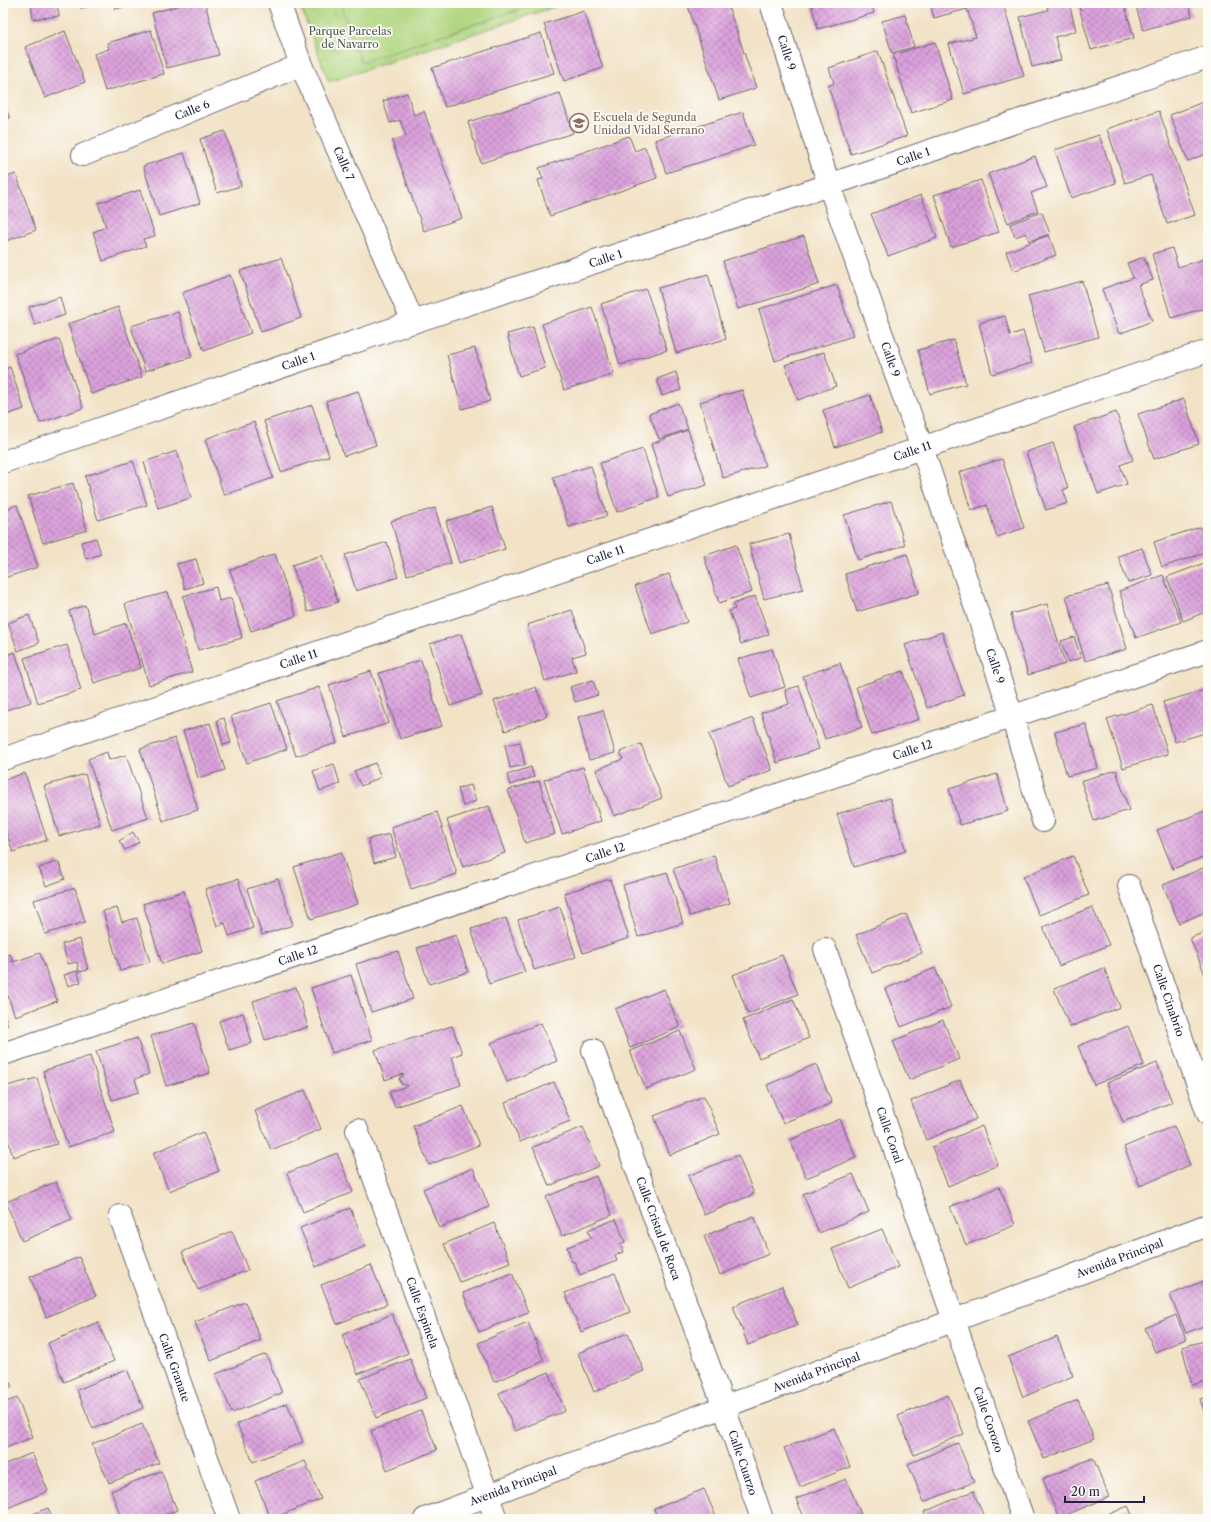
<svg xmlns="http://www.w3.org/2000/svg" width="1211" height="1522" font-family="'Libre Caslon Text',serif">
<defs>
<pattern id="park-crowns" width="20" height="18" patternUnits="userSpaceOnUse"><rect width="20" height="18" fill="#b0d57f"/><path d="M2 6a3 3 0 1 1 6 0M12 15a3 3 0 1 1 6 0" fill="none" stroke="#97b76f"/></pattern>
<pattern id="building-cross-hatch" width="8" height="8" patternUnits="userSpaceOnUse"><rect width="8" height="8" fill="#dba1dc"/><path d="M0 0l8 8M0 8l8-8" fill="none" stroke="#b183b4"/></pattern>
</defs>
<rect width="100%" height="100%" fill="#fdfcf7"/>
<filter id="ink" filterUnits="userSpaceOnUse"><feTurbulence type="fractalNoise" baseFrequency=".025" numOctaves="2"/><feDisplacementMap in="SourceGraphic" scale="8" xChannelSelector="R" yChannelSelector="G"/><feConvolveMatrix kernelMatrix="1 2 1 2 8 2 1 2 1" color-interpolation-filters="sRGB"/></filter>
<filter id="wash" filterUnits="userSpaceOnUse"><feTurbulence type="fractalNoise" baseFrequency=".012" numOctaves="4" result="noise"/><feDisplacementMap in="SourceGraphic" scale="16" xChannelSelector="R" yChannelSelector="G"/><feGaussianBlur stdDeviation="0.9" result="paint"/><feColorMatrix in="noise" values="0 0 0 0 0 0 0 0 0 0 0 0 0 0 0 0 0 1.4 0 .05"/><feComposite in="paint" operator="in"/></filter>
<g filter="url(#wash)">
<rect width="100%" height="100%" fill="#f2e2c6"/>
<path fill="url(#park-crowns)" stroke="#697c5d" d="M299,3h267l-237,79z"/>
<path fill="#b0d57f" stroke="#697c5d" d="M340,3h198l-177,59z"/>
<g id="blocks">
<path fill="url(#building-cross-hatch)" d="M31,3h26l2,13 -26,3z
M80,3h20v1l-19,4z
M113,3h17v2l-15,4z
M188,3h17l14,52 -52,13 -15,-55z
M687,3h40l29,85 -37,12z
M811,3h60l3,10 -56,16z
M930,3h40l1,5 18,-5h14l21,73 -60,18 -15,-50 27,-7 -9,-28 -33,9z
M1046,3h23l7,28 -21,6 6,23 -29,7 -12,-50 28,-7z
M1078,3h46l10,35 -43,12z
M1135,3h53l4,13 -49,14z
M584,11l19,57 -39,13 -20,-57z
M905,15l9,32 -22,6 -10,-32z
M151,30l13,44 -59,17 -11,-37 15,-5 -2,-6z
M65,31l20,51 -40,16 -20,-51z
M541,33l13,40 -109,34 -13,-39z
M935,42l18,58 -42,13 -18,-58z
M878,51l29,85 -56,18 -23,-68 6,-3 -5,-15z
M407,93l7,22 10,-4 38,107 -38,13 -32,-90 14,-5 -6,-16 -10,3 -7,-22z
M560,93l13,40 -92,30 -13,-41z
M1208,100v53l-20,8 -18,-46z
M3,103l7,15 -7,3z
M1159,111l36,104 -28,9 -16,-49 -26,8 -18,-54z
M743,112l11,33 -88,28 -11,-33z
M225,131l16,55 -24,7 -17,-54z
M1099,135l17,48 -45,15 -16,-48z
M629,136l6,15 10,-4 12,31 -107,38 -12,-36 5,-1 -4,-11z
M184,153l16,50 -41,13 -16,-50z
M1035,156l12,31 -16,6 7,18 -30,12 -20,-49z
M16,174l20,56 -33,12v-64z
M981,180l18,52 -48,15 -17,-52z
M140,190l15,46 -12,3 3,7 -43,15 -10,-29 13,-5 -8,-24z
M921,195l16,43 -49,18 -17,-42z
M1042,212l8,22 -21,7 -3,-8 -11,4 -5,-13z
M1049,235l7,20 -43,16 -7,-19z
M804,236l15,48 -81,25 -15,-48z
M1172,248l6,19 30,-9v49l-37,11 -19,-64z
M1144,257l9,23 -15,5 14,36 -33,13 -17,-45 31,-11 -6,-15z
M281,258l20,60 -40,14 -21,-61z
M708,274l18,65 -50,14 -18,-65z
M230,275l21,58 -47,18 -22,-58z
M1082,281l16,56 -54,15 -16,-56z
M837,285l16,51 -78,25 -16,-52z
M646,289l21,61 -47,15 -19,-61z
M60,297l5,18 -30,10 -6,-18z
M118,307l24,70 -51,17 -23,-70z
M592,307l22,67 -50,16 -22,-66z
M178,312l14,45 -47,14 -14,-45z
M1005,316l5,19 13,-4 9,32 -40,11 -13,-51z
M533,327l12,41 -26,8 -12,-42z
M59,339l24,69 -43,15 -25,-69z
M954,340l12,44 -36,10 -12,-44z
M475,348l15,53 -28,8 -15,-54z
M824,352l12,34 -38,14 -13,-35z
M10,367l14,42 -21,7v-46z
M676,372l5,18 -19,6 -5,-17z
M742,390l23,76 -42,12 -23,-76z
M358,391l18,54 -32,11 -18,-55z
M870,395l12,37 -47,15 -12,-37z
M1184,399l15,45 -45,15 -16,-45z
M678,403l10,26 -29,10 -10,-25z
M312,405l17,51 -48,16 -17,-51z
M1116,412l17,48 -13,5 7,19 -29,10 -24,-67z
M254,422l19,56 -49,17 -19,-56z
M688,430l19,55 -39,12 -17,-53z
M1053,443l15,45 -5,2 5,13 -22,7 -20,-58z
M643,449l16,48 -42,15 -17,-49z
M177,451l14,47 -33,10 -14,-46z
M1002,459l22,69 -27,9 -10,-32 -16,5 -12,-38z
M133,461l14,44 -49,15 -13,-44z
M591,466l16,50 -38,11 -16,-50z
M73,483l14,47 -44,13 -15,-47z
M891,501l14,44 -47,15 -14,-45z
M17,505l21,62 -34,11 -1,-68z
M492,507l13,42 -46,14 -13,-42z
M435,508l16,55 -44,12 -16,-54z
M1200,527l8,25 -46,15 -8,-25z
M789,534l14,55 -39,10 -15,-55z
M96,538l5,16 -15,5 -5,-17z
M387,542l11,35 -42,14 -11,-36z
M736,545l16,47 -33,11 -15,-47z
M1142,548l10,27 -24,8 -10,-27z
M275,554l21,62 -45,15 -21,-61z
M907,554l12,39 -62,19 -12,-38z
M322,555l16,47 -30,10 -16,-47z
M196,559l7,24 -18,6 -8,-25z
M1207,562l1,49 -25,10 -16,-44z
M669,574l18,48 -35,12 -17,-48z
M1163,575l18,47 -45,16 -17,-47z
M1108,585l19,64 -42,12 -19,-65z
M216,587l3,14 12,-3 11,40 -44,12 -15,-54z
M168,592l24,80 -43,13 -24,-81z
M755,596l14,38 -28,10 -12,-33 6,-2 -2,-5z
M1047,604l18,60 -37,11 -17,-61z
M85,605l10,29 31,-11 15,45 -47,15 -25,-72z
M572,610l14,43 -14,4 4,14 -31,10 -18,-56z
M29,615l10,28 -21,8 -10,-28z
M942,632l22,63 -37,13 -22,-63z
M461,634l21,61 -32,11 -20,-62z
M1074,637l7,21 -13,4 -7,-21z
M67,645l14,45 -43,13 -14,-45z
M772,649l13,38 -34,11 -13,-39z
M15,652l16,50 -28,9v-55z
M421,660l21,66 -42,13 -21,-66z
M840,663l22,64 -37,12 -22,-63z
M371,671l18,52 -43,14 -17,-52z
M903,671l16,48 -47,16 -16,-48z
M593,680l5,15 -23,7 -5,-15z
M799,686l20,63 -42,14 -16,-50 28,-9 -4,-14z
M319,687l18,56 -41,13 -19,-55z
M536,687l11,29 -42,15 -11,-30z
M1208,689v43l-33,10 -12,-40z
M271,703l16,46 -40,14 -16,-47z
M1153,705l15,49 -45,14 -16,-49z
M603,710l12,43 -26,7 -11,-43z
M224,718l7,25 -8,2 -6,-25z
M753,718l19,52 -44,16 -19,-52z
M210,723l15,47 -27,8 -15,-47z
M1086,724l12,44 -31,8 -12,-44z
M175,738l23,72 -35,11 -23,-72z
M520,742l5,23 -15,3 -5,-23z
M641,744l21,54 -48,18 -18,-46 27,-11 -3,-7z
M107,752l2,8 17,-5 22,63 -36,12 -24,-71z
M375,763l6,14 -20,9 -7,-15z
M334,764l6,20 -20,7 -7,-20z
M531,767l3,10 -24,8 -3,-10z
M583,767l18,54 -39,13 -18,-54z
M1116,770l13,40 -35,11 -13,-40z
M25,773l22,67 -34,12 -10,-29v-43z
M85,774l15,50 -41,12 -15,-50z
M997,774l11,37 -48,14 -11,-36z
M539,781l16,53 -30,9 -17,-53z
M471,785l5,16 -13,5 -5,-18z
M890,798l16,53 -52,16 -17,-53z
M489,806l16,47 -42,14 -16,-47z
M1207,810l1,45 -35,14 -16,-39z
M437,812l20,62 -46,15 -20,-62z
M133,832l6,10 -14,8 -6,-9z
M390,834l6,23 -22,6 -6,-24z
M341,852l17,52 -47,15 -17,-52z
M714,855l16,48 -40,13 -17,-47z
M1073,856l16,39 -50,20 -16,-38z
M58,861l7,18 -19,7 -7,-18z
M1208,866v45l-29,12 -16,-38z
M667,872l16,51 -45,14 -15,-52z
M238,879l15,49 -24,8 -4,-13 -8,3 -12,-37z
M278,879l15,46 -31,10 -15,-46z
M610,879l19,59 -46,15 -19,-60z
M75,888l10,34 -40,12 -11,-34z
M184,891l18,60 -40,13 -19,-60z
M560,907l16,50 -42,13 -16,-50z
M1092,907l17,38 -50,21 -16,-39z
M117,908l5,14 15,-4 13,44 -30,9 -17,-60z
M906,914l16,39 -50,20 -16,-38z
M506,918l19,54 -36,12 -18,-55z
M1208,931v46h-2l-16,-39z
M456,935l12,37 -39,12 -12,-36z
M80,939l8,31 -9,2 -2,-10 -9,2 -6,-20z
M398,951l15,48 -42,13 -15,-48z
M40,953l17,48 -42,15 -12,-34v-26l7,-2 3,8z
M782,955l16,39 -50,20 -15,-39z
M935,968l16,39 -50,20 -16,-38z
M1104,968l16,39 -50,20 -16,-38z
M77,971l4,11 -13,4 -4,-11z
M351,975l21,65 -40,13 -21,-65z
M296,987l12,40 -43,13 -12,-39z
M664,989l16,38 -50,21 -15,-39z
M793,999l16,39 -50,20 -16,-38z
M3,1010l5,15 -5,1z
M243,1013l9,30 -23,7 -10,-29z
M943,1020l16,39 -50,21 -16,-39z
M194,1023l16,50 -44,13 -15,-50z
M541,1023l16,38 -50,21 -16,-39z
M452,1026l10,27 -10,4 9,28 -66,22 -6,-15 18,-6 -1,-2 -4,1 -3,-7 4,-2v-2l-18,6 -10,-30z
M1128,1026l16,39 -50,20 -16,-39z
M680,1031l16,38 -50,20 -16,-38z
M137,1038l12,36 -14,5 4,13 -27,8 -16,-49z
M90,1056l25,76 -47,15 -25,-76z
M1157,1063l15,39 -49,20 -16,-39z
M816,1064l16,39 -49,20 -16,-38z
M37,1078l20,66 -44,13 -10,-34v-36z
M960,1080l16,39 -50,21 -15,-39z
M554,1082l16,39 -50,21 -15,-39z
M305,1090l16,39 -50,21 -16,-39z
M704,1096l16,38 -50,21 -16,-39z
M463,1106l16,39 -50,20 -16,-39z
M840,1119l16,39 -50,20 -16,-38z
M982,1126l16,39 -50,21 -16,-39z
M1174,1126l16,39 -50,21 -16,-39z
M583,1127l16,39 -50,20 -16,-39z
M203,1132l16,39 -50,20 -16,-38z
M337,1153l16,39 -50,20 -16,-39z
M738,1155l16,39 -50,21 -16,-39z
M473,1168l16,39 -50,21 -16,-39z
M853,1174l16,38 -50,21 -16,-39z
M596,1176l16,39 -50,21 -16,-39z
M56,1182l16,38 -50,21 -16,-39z
M999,1187l16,38 -49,20 -16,-38z
M350,1208l16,38 -50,21 -16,-39z
M754,1216l15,38 -49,21 -16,-39z
M616,1219l9,23 -5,2 3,8 -8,3 2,6 -37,14 -6,-14 -2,1 -5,-15 24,-9 -3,-8z
M494,1223l16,39 -50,20 -16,-38z
M882,1229l16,38 -50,21 -16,-39z
M232,1231l16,39 -50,20 -16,-38z
M79,1257l17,39 -50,21 -16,-40z
M371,1265l16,39 -50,20 -16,-39z
M512,1273l16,39 -49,20 -16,-39z
M615,1273l15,39 -49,20 -16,-39z
M1208,1279v45l-22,9 -16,-38z
M782,1286l16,39 -50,20 -15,-39z
M245,1302l16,38 -50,21 -16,-39z
M392,1314l16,39 -50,21 -16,-39z
M1176,1315l10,24 -31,13 -10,-24z
M98,1322l16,39 -50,21 -16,-39z
M528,1322l16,39 -50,21 -16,-39z
M628,1333l16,38 -50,21 -16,-39z
M1057,1337l16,39 -50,21 -15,-40z
M1208,1340v40l-16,5 -10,-38z
M266,1354l16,39 -50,20 -16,-39z
M410,1359l16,39 -50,20 -16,-39z
M3,1366l9,21 -9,4z
M127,1369l16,39 -50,21 -16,-39z
M549,1372l16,39 -50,20 -16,-38z
M948,1395l16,39 -50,21 -16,-39z
M1208,1397v26l-8,-24z
M17,1398l16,39 -30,12v-46z
M1078,1400l16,39 -50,20 -16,-38z
M287,1403l16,39 -50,20 -16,-38z
M421,1411l16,39 -50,20 -16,-39z
M142,1424l17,39 -50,20 -17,-39z
M834,1428l16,39 -50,20 -16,-39z
M958,1443l16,39 -50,20 -16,-38z
M32,1453l16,38 -45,19v-45z
M1093,1458l16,39 -50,21 -16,-39z
M305,1461l16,38 -50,20 -16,-38z
M161,1471l16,39 -23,9h-32l-11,-28z
M846,1479l16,38 -4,2h-53l-9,-20z
M704,1489l13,30h-59l-4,-10z
M973,1491l12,28h-58l-3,-7z
M1128,1506l6,13h-36z
M48,1508l5,11h-33z"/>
</g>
</g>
<g filter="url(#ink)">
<use href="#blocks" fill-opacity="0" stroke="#6b656c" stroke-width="1"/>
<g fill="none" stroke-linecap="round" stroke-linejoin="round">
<g stroke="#6b656c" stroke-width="24">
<g id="minor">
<path id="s1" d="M279,3l22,62 112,257"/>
<path id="s2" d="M771,3l58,182 93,263 90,268 31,105"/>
<path id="s3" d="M83,155l218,-90"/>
<path id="s4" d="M3,462l410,-140 416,-137 379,-128"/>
<path id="s5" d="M3,759l1205,-408"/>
<path id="s6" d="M1129,886l79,228"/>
<path id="s7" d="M825,949l198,570"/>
<path id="s8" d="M593,1050l131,357 38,112"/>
<path id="s9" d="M3,1054l1205,-403"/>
<path id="s10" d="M357,1130l139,389"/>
<path id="s11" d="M120,1216l109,303"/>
<path id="s12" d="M425,1519l783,-294"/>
</g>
</g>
<use href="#minor" stroke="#fff" stroke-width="22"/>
</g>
</g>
<defs>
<g id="school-ring" transform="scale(1)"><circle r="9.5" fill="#fdfcf7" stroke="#8d6e63" stroke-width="1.5"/><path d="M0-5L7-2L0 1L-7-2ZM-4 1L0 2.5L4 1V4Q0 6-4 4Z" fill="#8d6e63"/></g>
</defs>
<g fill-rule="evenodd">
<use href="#school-ring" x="579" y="123"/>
</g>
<g text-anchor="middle" stroke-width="3.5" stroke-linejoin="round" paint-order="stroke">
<g font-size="11" fill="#4d584f" stroke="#fdfcf7">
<text x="350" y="35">Parque Parcelas<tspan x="350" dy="13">de Navarro</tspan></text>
</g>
<g font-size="11" fill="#22223b" stroke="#fdfcf7">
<text dy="4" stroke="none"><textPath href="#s2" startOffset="52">Calle 9</textPath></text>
<text dy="4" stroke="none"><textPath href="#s3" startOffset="118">Calle 6</textPath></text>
<text dy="4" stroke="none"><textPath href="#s4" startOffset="960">Calle 1</textPath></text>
<text dy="4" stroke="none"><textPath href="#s1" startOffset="173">Calle 7</textPath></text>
<text dy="4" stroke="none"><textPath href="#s4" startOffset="636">Calle 1</textPath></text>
<text dy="4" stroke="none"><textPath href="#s2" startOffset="376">Calle 9</textPath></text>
<text dy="4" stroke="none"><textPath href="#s4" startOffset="312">Calle 1</textPath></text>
<text dy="4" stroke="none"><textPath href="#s5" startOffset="960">Calle 11</textPath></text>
<text dy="4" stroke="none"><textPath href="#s5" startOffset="636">Calle 11</textPath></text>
<text dy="4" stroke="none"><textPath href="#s5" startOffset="312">Calle 11</textPath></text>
<text dy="4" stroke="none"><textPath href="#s2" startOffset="700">Calle 9</textPath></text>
<text dy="4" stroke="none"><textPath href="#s9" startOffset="959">Calle 12</textPath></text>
<text dy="4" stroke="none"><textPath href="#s9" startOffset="635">Calle 12</textPath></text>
<text dy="4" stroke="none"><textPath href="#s9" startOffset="311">Calle 12</textPath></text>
<text dy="4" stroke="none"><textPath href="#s6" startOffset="121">Calle Cinabrio</textPath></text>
<text dy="4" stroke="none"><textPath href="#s7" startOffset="197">Calle Coral</textPath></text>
<text dy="4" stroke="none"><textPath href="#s8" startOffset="190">Calle Cristal de Roca</textPath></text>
<text dy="4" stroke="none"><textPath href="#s12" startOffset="742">Avenida Principal</textPath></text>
<text dy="4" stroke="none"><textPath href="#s10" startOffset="194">Calle Espinela</textPath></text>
<text dy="4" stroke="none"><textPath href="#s11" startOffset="161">Calle Granate</textPath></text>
<text dy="4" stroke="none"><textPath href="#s12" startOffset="418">Avenida Principal</textPath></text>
<text dy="4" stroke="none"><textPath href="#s7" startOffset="498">Calle Corozo</textPath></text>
<text dy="4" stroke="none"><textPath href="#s8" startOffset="439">Calle Cuarzo</textPath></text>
<text dy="4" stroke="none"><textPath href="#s12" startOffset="94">Avenida Principal</textPath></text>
</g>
<g font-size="11" fill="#785e54" stroke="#fdfcf7" text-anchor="start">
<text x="593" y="121">Escuela de Segunda<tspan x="593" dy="13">Unidad Vidal Serrano</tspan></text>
</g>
</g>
<rect width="1211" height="1522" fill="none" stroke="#fdfcf7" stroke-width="16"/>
<path d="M1065 1496v6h79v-6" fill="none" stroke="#22223b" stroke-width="2"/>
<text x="1071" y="1496" font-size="12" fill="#22223b" stroke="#fdfcf7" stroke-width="3" paint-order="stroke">20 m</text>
</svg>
